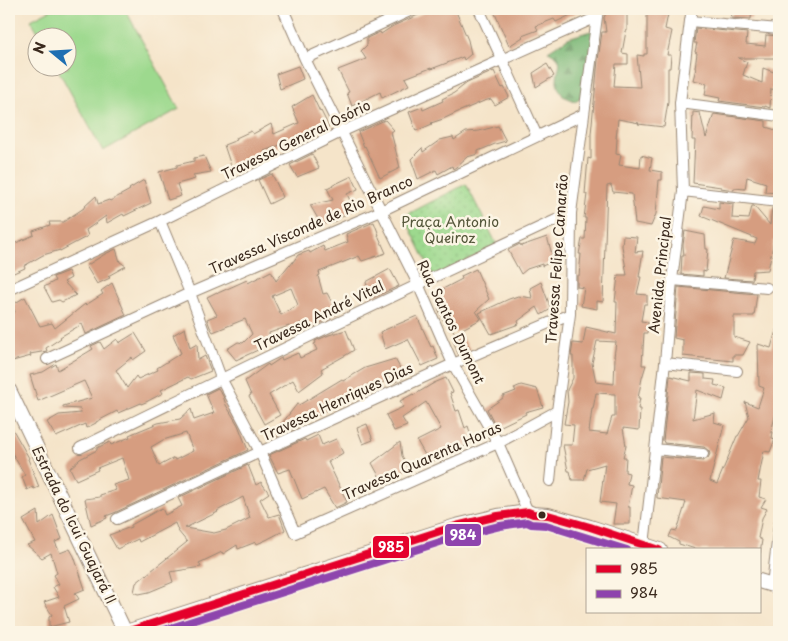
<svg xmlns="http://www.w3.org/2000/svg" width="788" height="641" font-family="'Playpen Sans',sans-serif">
<defs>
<pattern id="green-dots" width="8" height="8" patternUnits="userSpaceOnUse" patternTransform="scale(1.25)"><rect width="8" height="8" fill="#9dd98e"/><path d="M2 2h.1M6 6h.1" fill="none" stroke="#88ba7a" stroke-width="1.8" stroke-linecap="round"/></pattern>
<pattern id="forest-firs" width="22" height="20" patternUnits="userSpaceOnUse" patternTransform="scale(1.25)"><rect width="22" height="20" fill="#7eb979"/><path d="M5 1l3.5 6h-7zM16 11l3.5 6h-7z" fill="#689763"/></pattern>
</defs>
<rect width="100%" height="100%" fill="#fcf5e5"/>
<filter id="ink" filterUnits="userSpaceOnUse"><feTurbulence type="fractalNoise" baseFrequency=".02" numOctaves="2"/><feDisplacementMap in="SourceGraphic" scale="10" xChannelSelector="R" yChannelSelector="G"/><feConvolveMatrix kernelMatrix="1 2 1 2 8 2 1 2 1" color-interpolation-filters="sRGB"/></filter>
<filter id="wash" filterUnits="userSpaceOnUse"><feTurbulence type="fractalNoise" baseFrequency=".0096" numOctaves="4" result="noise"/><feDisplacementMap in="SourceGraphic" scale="20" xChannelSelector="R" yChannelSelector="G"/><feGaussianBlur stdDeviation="1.12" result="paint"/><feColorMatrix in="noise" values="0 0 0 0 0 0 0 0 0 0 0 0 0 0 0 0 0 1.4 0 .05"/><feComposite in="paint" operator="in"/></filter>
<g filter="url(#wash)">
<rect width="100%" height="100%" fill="#f5e4c9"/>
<path fill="url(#green-dots)" stroke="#6c8256" d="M466,184l31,61 -63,32 -30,-61z"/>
<path fill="url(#forest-firs)" stroke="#5c724c" d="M594,30c1,26 7,57 -19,71l-12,-5c-3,-5 -6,-10 -6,-15 0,-16 10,-21 -9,-30l20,-13z"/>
<path fill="#9dd98e" stroke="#6c8256" d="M52,9h73l54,100 -76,42 -46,-83h11v-30l-27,-1 -10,-17z"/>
<g id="blocks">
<path fill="#d69d80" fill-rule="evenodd" d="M432,9h23l13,31 3,14 -7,6 -1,-3 -32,12v-1l-26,10 4,7 -27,13 -2,-6 -28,14 -5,-13 2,-1 -11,-22 28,-11 -5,-8 6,-6v-7l13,-6 1,2 12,-8z
M493,9h90l-27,13 -2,-3 -18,7 2,4 -16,6 1,1 -14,9z
M605,9h22v22h-1l-4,22 6,1v10h-12l-2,22 26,1 -3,-32 7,1v-2h3v-45h22l-4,20 7,2 -5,24h4l-1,13h-2v34l-4,25 -26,-3 1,-1 -21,-4 -2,19h1l-1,16 5,1 -2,10 21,3 1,-13 11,3 -2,12 12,2v8h-3l-3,34 -5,12 -16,-3 -3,-29 -19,-2 -2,-7 -4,1 -4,116 -6,-1v8l-16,-3 3,-18 -7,-1v-11h2l2,-22h-2l3,-15h3l1,-21h-2l3,-24h-2l3,-36 3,1v-25l7,-74 4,-28h4l-2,-15 1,-1z
M733,9h19l-1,10 -20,-1z
M696,28l51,5 -1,11 19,2 1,-11 13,1v22h-41l9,4 -4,13 19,8 1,-15 16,6v16l-8,-1 -1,19 -5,-2v1l-46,-6 1,-3 -15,-3 2,-12 -14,-3 3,-12h-1l2,-15 -2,-1 2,-9h-3z
M547,64l7,12 -18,11 -3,-14z
M298,66l5,13 -23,10 -4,-15z
M494,71l8,17 2,-1 5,10 -14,8 -4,-6 -7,2 -26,11 -15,7 -12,4 1,1 -16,7 -7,-19 13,-5 1,3 20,-9 -1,-2 12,-6 13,-10z
M312,95l8,17 1,-1 8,16 -65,24 3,4 -3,2 2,4 -14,7 -1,-3 -2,1 -2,-4 -16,4 -7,-21 13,-5 -1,-2 15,-7 2,3 18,-10 3,10 25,-11 -7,-16z
M693,112l7,1 6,25 8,-24 52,7v6l13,4v32l-2,30 -12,-1 1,-9 -19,-6 -2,12 -11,-1v2l-13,-2v-1l-28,-4 2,-43h-3z
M385,120l9,10 -3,2 9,36 -20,10 -15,-32 -1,1 -6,-15z
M498,126l8,15 -11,3 -17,7v3l-11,3 -11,10 -3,2 -1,-3 -14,8 -2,-4 -18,9 -7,-20 11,-11 1,4 17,-12 13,-3 1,3 12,-8 13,-1z
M312,154l7,14 -22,9 -7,-12z
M204,156l7,16 -18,3 2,4 -18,5 4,12 -13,4 -9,-28 18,-5v-2l17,-4v-3z
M272,174l11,23 -14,7 -11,-24z
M352,176l6,13 -11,5 7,15 -22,14 -11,1 -11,-19 23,-5 -6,-12z
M144,180l7,23 -27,13 -1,-2 -16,9 -1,-7 -20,14 2,6 -28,15v-1l-17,5 -19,11 1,2 -16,7v-29l25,-11 -1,-4 17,-6 -1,-3h14l21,-14v-1l12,-11 2,8 11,-4 1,1 20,-11 -1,-1z
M719,202l14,2 -1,14 17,1 3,-13h2l16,19 2,-17 7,1v33l-5,-1 -6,29 -15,1 -1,9 -28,-2 10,-38 21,4 2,-5 -56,-23 3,-10 15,3z
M374,222l5,13h-1l8,18 -24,8 -3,-5 -40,16 1,3 -2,1 5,18 4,-1 11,21 -7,2v2l-24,12 -6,-7 -8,6 -4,-3 -20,7 1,4 -13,6 3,6 -24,11 -9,-11 11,-7 5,1 9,-9 -7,-15 -32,13 -3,-5 -3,-8 10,-4 -10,-18 10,-5 1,1 29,-13 1,3 23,-12 5,10 13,-16 1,1 8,-11 11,-4 1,2 13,-7 2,5 23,-9 -2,-8zM291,288l7,17 -17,10 -9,-19z
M685,231l20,4 1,14h2l-2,23 -3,-1v5l-22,-2 1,-18h2l-1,-11z
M623,236l14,1 -2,15 8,-1 -4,26h2l-4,17 10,1v9h-3l-3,17 7,1 -1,11h-3l-2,32h4l-4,13 -4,20h2l-2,11h2l-1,21 -16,-2 3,18 -3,11h3l-1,15 4,1 -2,11 5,1 -4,22h2v17h-17l3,-20 -16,-2 5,-38 -18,5 -3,11h-12l-2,-9h-2l-5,-26h9l2,-20 -10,-1 4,-22 -1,-12 6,-12v-22h-2l2,-13 10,1 3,-17 30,7 1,-32h-2l3,-27h9l-5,-29zM597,341l19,1 -2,15h1l-1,27 -18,-2 -4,-19zM596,393l19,1v23h-3l-5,17 -18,-2 3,-23h1z
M547,237l7,24 -12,5v-2l-15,5 -6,5 -13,-24 12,-6 1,2z
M116,249l4,13 6,4 -18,10 2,2 -13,6 -11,-18 19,-12z
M390,269l9,17 -29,13 -4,-17z
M476,269l13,30 -13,12 5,8 -26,14 -9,-14 -3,1 -5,-12 4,-1 -5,-15 25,-13 -1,-3z
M68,271l3,7 -7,4 12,13 -14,7 -3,-2 -7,2 -8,-15 11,-6 -2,-4z
M541,282l10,27 -10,6 -4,-8 -19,14 1,3 -28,10 -12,-21 30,-14 9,-3 14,2 -2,-10z
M112,283l14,32 -40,19 -4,-10 -22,13 1,1 -15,10 1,3 -17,3 1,2 -22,6v-47l6,-3 -3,-7 13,-8 15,29 12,-3 3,5 30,-24 1,1 17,-11 -2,-3z
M678,287l79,7 -3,22h-20v21l16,5 -7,13h-10v6l-50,-5v-16l-9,-2z
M417,316l14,31 2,-1 5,13 -16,7 -14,-27 -23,10 -5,-17z
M185,328l5,20 7,-4 1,16 7,-4 6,15 -20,8 -3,-2 -27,13 2,3 -17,9 -5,2v-1l-23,10 -1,-2 -21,11v1l-10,5 -1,-4 -29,13 -9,-15 12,-7 22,-2 -1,-4 -17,-1v-2l29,-8 -8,-17 -46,20 -8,-26 13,-3 13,-8 2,6 35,-21 -2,-3 9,-4 4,7 13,-10 2,4 16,-10 11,18 -13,9 -1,-3 -16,13 11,18 9,-12 2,3 20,-9 -1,-2 24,-15 -8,-18z
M346,330l8,20 -8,5 -25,14 2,4 -24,18 -6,-11 -24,15 11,20 -16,9 -15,-28 2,-1 -6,-14 23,-17 1,2 12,-8 1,2 16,-7 2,5 17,-8 -3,-6 2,-1 -1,-2 14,-6z
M776,330h3v71l-8,31h2l-1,6 3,1 -5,13 -6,-1 -6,30h3l-2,16 7,2 -5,8 6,2 -5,9 -4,20 4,2 -2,13 -1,-3h-60l-20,-6v-2l-10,-5 3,-7 5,1 9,-29 -29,-4v-2l4,-39 42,4 5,-3 2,-4 -1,-3 -5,-4 -40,-4v-1l-1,-1 7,-65 21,5v-8l14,1v5l10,1 -1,5 12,3 -3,12 -26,-10 -4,29 22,-6 -1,9 10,3 -14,56 7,3 20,-48h1l11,-19 -4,-15 13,5 6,-19 -5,-2 -1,-42 13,4z
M461,336l9,13 -12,5 -5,-14z
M395,359l10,18 -14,7 -2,-5 -18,10 -1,-5 -23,12 1,3 -25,13v1l-27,11 2,3 -29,13 28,-36 2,1 43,-26 1,2 22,-13z
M446,378l7,14 -3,1 6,18 3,-1 6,18 3,-2 5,16 -23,12 -21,8 -12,-21 24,-12 -15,-27 -24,16 5,8 -13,5 -8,-16 17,-8 -3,-6 13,-7 1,1 20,-12z
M521,385l16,4 6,18 -18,5 1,2 -29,14 -10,-19 16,-11v-2l13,-5 -2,-3z
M218,388l5,8 3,9 12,20 10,25 -134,63 -8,3 1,2 -16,7 -6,-26 15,-2v-2l16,-5 -3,-5 16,-5 -7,-22 -25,10 1,2 -22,10 -6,-12 10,-9 17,-9v-2l4,-2 9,-4 1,3 19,-8 -1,-2 29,-12 22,-4 11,-10 3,11 20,-7 -8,-19zM186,433l7,18 -18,9 -1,-2 -15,8 -8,-19 12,-7z
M9,423l20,35 -1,1 11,28 -5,2 -1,-2 -6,3 -5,-13 3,-2 -16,-27z
M367,424l6,16 -10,4 -6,-16z
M318,435l4,10 14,-6 7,14 -15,9 19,40 -12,6 -11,-19 -22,10 -12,-30 -12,4 -9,-18 36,-16 1,2z
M400,442l2,14 7,12 -25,17 -12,-22z
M248,465l8,20 5,-3 8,11 -9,6 9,18 10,-3 6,16 -19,10 -9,4 -1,-2 -18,7 -1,-4 -14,9 -1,-2 -23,11 2,4 -31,5 3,10 -24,10 -10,2 -5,-2 2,-9 51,-41 -9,-11 -3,-8 -36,19 -1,-3 -21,10 -8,-14 22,-8v-2l31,-17 3,7 17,-9 -4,-8zM243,497l7,21 -24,12 -12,3 -29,-5 33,-16 -1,-1z
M38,511l1,14 14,-10 9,24 -7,3 5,11 10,-4 4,7 11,33 -10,4 4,6 -15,7 5,16 -20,5v-10l3,-2 -8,-13 15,-5 -6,-10 6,-3 -5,-9 3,-2 -6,-20 -9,5 -15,-13 8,-3 -12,-22z"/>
</g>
</g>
<g filter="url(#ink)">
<use href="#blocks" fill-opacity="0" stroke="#988774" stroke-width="1"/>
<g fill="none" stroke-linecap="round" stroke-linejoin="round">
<g stroke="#988774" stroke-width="12">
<path id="street" d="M283,9l22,50 113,225 35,80 45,79 30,69
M479,9l58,127
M690,21l89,8
M305,59l109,-50
M680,103l99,13
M683,191l96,11
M160,221l30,72 31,85 39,74 35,81 203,-90 59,-32
M672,280l95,8
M9,290l151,-69 181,-89 256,-115
M47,359l143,-66 191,-82 203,-97
M665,363l72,8
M80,448c163,-80 326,-159 491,-235
M655,449l48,5
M550,481l7,-70 13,-97 1,-101 27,-204
M117,519l143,-67 193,-88 117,-50
M644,545l21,-182 7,-83 11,-89 -3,-88 10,-82 2,-12
M772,585l7,-60"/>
</g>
<g stroke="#988774" stroke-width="16">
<path id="secondary" d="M9,390l116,242
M759,581l20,6
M126,632l330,-106 42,-10 30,-4 5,2 15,1 42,12 70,23"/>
</g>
<use href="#street" stroke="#fff" stroke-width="10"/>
<use href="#secondary" stroke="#fff" stroke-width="14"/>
<g stroke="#fcf5e5" stroke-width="11">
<path id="bus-1" d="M126,632l330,-106 42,-10 30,-4 5,2 15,1 42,12 69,23"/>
</g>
<g stroke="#fcf5e5" stroke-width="11">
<path id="bus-2" d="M158,632l301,-96 41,-10 27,-4 4,2 15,1 81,25"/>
</g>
<use href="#bus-1" stroke="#e4002b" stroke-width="8"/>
<use href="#bus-2" stroke="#8e44ad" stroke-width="8"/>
</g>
</g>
<circle fill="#3b2a1e" stroke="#fcf5e5" stroke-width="2" cx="542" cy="515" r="4.5"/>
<g text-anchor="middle" stroke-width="5" stroke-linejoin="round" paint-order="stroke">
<g font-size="14" fill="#3b2a1e" stroke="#fcf5e5">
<text transform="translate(296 140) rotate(-26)" y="5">Travessa General Osório</text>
<text transform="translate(311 225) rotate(-24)" y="5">Travessa Visconde de Rio Branco</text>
<text transform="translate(557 259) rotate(-86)" y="5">Travessa Felipe Camarão</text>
<text transform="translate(660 275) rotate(-84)" y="5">Avenida Principal</text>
<text transform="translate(319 316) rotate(-26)" y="5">Travessa André Vital</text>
<text transform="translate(451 322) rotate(64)" y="5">Rua Santos Dumont</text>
<text transform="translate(337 402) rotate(-25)" y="5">Travessa Henriques Dias</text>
<text transform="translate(422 461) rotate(-24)" y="5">Travessa Quarenta Horas</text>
<text transform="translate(74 525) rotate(64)" y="5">Estrada do Icui Guajará II</text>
</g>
<g font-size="14" fill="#54563a" stroke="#fcf5e5">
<text x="450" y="227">Praça Antonio<tspan x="450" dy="16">Queiroz</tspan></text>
</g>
</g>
<g stroke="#fcf5e5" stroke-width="2">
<rect x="444" y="523" width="38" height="24" rx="5" fill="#8e44ad"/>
<rect x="372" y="535" width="38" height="24" rx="5" fill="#e4002b"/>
</g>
<g font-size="14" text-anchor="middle" font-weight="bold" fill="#fff">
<text x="463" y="540">984</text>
<text x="391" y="552">985</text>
</g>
<rect width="788" height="641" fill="none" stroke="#fcf5e5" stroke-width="30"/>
<rect x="586" y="548" width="175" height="65" fill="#fcf5e5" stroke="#afa495"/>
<rect x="596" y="565" width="25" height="8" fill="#e4002b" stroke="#afa495"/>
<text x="630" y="574" font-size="15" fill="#3b2a1e">985</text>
<rect x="596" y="590" width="25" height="8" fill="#8e44ad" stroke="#afa495"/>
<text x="630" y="598" font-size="15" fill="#3b2a1e">984</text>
<g transform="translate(52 52) rotate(288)"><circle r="24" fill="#fcf5e5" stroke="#afa495"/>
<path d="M0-4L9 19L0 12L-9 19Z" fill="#1f6fb2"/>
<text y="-8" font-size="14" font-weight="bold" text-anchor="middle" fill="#3b2a1e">N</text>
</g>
</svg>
